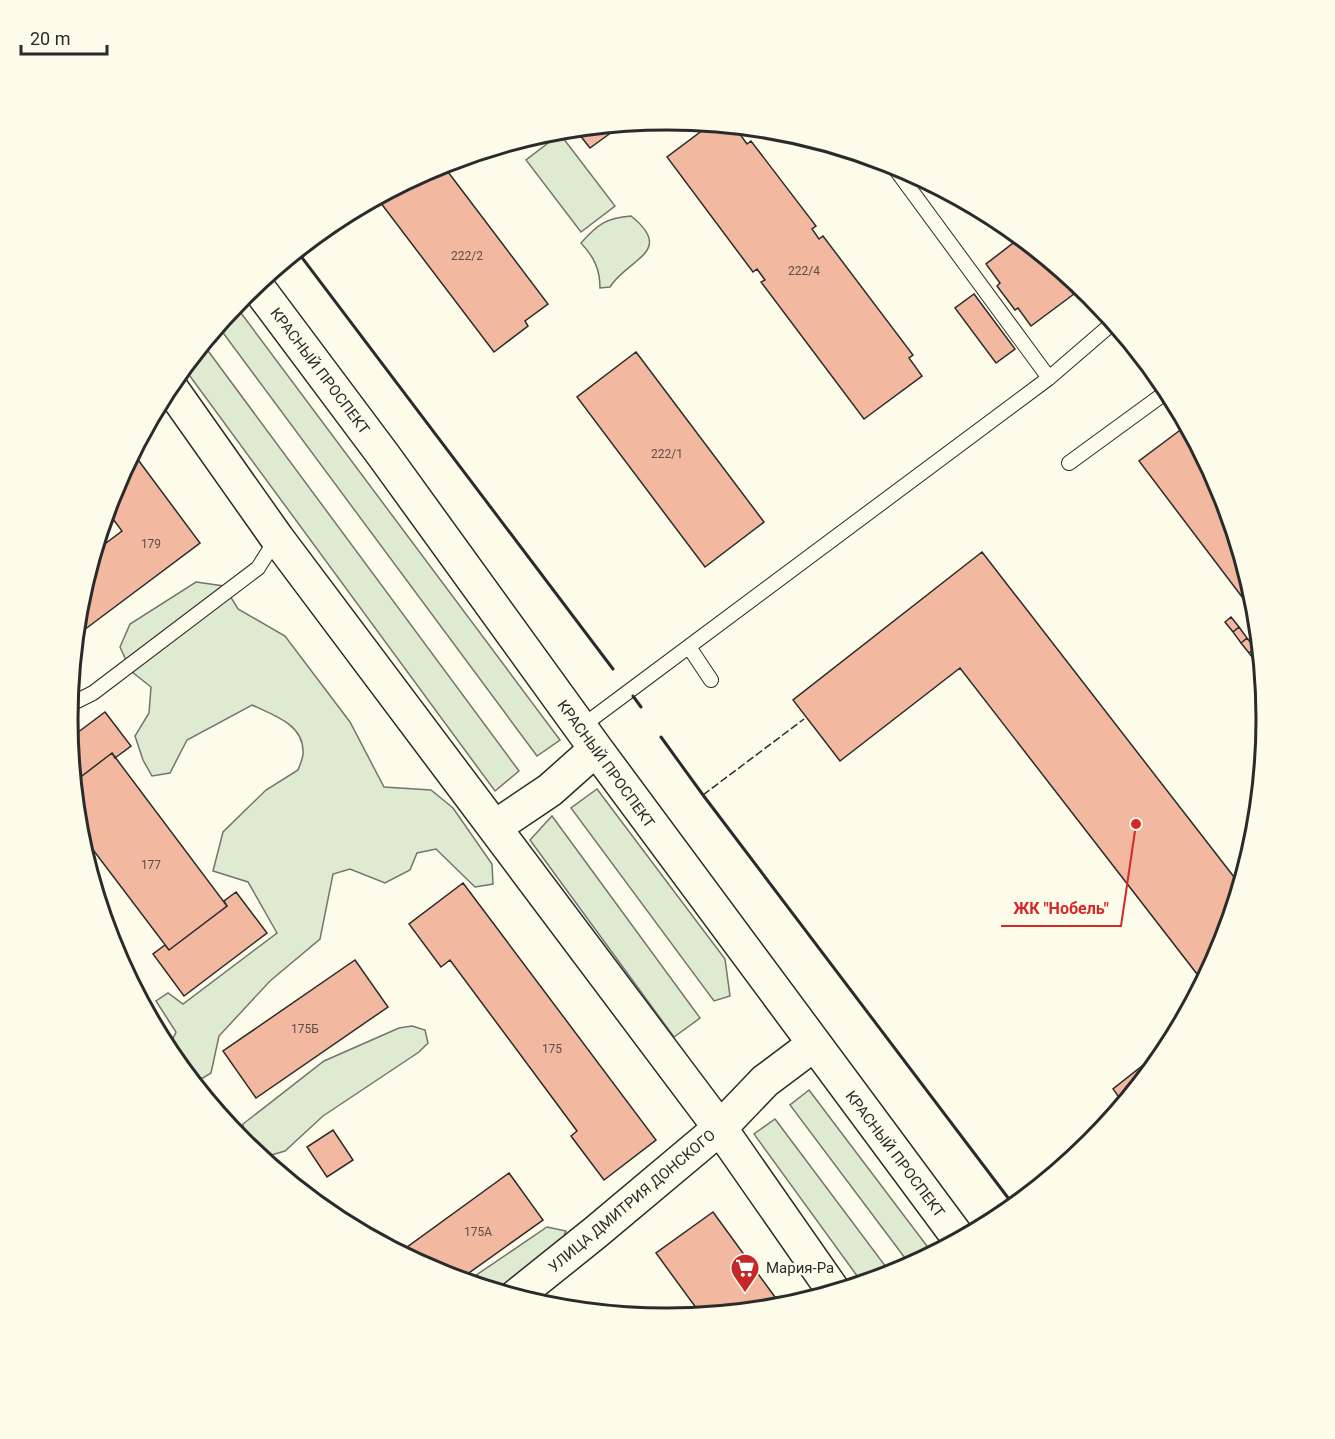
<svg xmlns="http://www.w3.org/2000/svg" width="1335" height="1439" font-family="Roboto,sans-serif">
<rect width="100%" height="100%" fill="#fdfbea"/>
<path fill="#deebd1" stroke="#74746e" stroke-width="1.5" d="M560,134l55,72 -34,26 -55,-72z
M631,216c45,36 -4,43 -21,71l-10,1c0,-19 -6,-31 -19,-45 17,-19 25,-25 50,-27z
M235,305l325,435 -23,16 -319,-430z
M203,344l316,427 -24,20 -311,-423z
M196,582l28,4 14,23 47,27 65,86 34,65 47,3 22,18 39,56 1,20 -18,3 -39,-38 -19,4 -7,17 -25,13 -35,-14 -17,5 -13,65 -50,42 -51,55 -8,37 -8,5 -14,-1 -21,-24 -1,-2 9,-19 -20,-31 12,-8 15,11 94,-71 -29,-51 -35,-11 10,-39 43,-42 32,-20c2,-6 6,-13 5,-19 0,-27 -30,-36 -51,-46l-65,35 -17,33 -18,3 -9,-16 -8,-24 14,-23 2,-26 -20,-16 -11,-24 10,-23z
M597,789l128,170 5,37 -16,5 -143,-193z
M552,816l148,202 -26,19 -144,-197z
M412,1026l13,4 3,13 -9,9 -96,64 -38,35 -24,7c-13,-10 -18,-17 -18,-34l81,-63 75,-33z
M809,1090l124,164 -22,12 -121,-161z
M775,1119l117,156 -29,9 -109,-150z
M547,1227l19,4 -7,17 -59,45 -34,-11z"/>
<path fill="#f2b8a0" stroke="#2b2b2b" stroke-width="1.5" d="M623,124l-33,24 -15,-19z
M711,124l23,2 13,18 4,-3 65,85 -4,3 7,10 4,-3 90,119 -4,3 13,18 -58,43 -103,-137 4,-2 -8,-11 -4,3 -86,-115z
M442,164l106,140 -23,17 3,5 -34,26 -117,-154z
M1021,237l61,51 -51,38 -13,-18 -3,2 -18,-24 3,-3 -14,-19z
M974,294l41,55 -19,14 -41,-55z
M636,352l128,170 -59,45 -128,-170z
M1187,425l35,65 34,113 2,15 -119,-157z
M133,453l67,90 -124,93 3,-34 19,-62 4,6 20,-15 -12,-16 -5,3 8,-28z
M982,552l259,334 -19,63 -18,34 -244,-315 -120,93 -47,-61z
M1231,617l8,10 -6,5 -8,-10z
M1239,627l8,11 -6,5 -8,-11z
M1247,638l8,10 -6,5 -8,-10z
M1260,644l3,27 -14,-18z
M105,712l26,34 -16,12 -3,-5 -38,29 -5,-43z
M112,753l115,153 -58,44 -91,-120 -4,-48z
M463,883l193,257 -52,40 -33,-44 6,-5 -127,-171 -9,7 -32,-43z
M236,892l31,41 -83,63 -31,-42 12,-9 4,5 58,-44 -3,-5z
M355,960l33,47 -132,91 -33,-47z
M1171,1043l-5,10 -42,51 -11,-15z
M333,1130l20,30 -26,17 -20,-30z
M509,1173l34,47 -84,60 -21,-6 -39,-21z
M713,1212l70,96 -81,8 -46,-63z"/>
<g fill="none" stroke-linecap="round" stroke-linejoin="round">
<g stroke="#2b2b2b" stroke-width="16">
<path id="service" d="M891,163l158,215
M1069,463l100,-73
M689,647l22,33
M69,705l24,-12 165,-125 19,-30
M581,727l468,-349 65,-56"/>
</g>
<g stroke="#2b2b2b" stroke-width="36">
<path id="tertiary" d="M515,1297l81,-65 124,-104"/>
</g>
<g stroke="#2b2b2b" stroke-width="36">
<path id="secondary" d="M256,285l128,171 212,293 364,491
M169,385l108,153 443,590 115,165
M495,827l55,-37 46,-41
M720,1128l45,-47 48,-36"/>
</g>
<use href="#service" stroke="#fdfbea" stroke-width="14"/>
<use href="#tertiary" stroke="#fdfbea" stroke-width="33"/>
<use href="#secondary" stroke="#fdfbea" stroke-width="33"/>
<path stroke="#2b2b2b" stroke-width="1.5" stroke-dasharray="8 3" stroke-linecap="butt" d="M703,795l101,-76"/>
<path stroke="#2b2b2b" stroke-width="3" d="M297,251l316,418
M633,696l8,11
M661,737l42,58 312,412"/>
</g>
<defs>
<g id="supermarket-pin" transform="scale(1.5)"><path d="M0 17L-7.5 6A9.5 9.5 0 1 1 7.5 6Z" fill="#c62828" stroke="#fdfbea"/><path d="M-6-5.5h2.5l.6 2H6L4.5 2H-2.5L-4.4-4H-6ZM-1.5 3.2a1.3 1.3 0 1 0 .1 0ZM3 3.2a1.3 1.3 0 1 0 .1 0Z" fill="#fff"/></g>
</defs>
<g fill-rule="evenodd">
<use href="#supermarket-pin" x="745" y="1268"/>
</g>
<g text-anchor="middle" stroke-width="4.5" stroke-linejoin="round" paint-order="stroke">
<g font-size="12" fill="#5d4e48">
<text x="467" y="260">222/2</text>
<text x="804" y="275">222/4</text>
<text x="667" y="458">222/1</text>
<text x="151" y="548">179</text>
<text x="151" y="869">177</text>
<text x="305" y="1033">175Б</text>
<text x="552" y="1053">175</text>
<text x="478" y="1236">175А</text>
</g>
<g font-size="15" fill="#2b2b2b" stroke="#fdfbea">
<text transform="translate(320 371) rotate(53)" y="5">КРАСНЫЙ ПРОСПЕКТ</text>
<text transform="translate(606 764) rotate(54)" y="5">КРАСНЫЙ ПРОСПЕКТ</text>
<text transform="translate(895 1154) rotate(53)" y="5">КРАСНЫЙ ПРОСПЕКТ</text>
<text transform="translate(632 1201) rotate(-40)" y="5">УЛИЦА ДМИТРИЯ ДОНСКОГО</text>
</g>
<g font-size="15" fill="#2b2b2b" stroke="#fdfbea" text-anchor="start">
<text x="766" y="1273">Мария-Ра</text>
</g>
</g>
<path d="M0 0H1335V1439H0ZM78 719a589 589 0 1 1 1178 0a589 589 0 1 1-1178 0Z" fill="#fdfbea" fill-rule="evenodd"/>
<path fill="none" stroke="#2b2b2b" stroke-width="3" d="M78 719a589 589 0 1 1 1178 0a589 589 0 1 1-1178 0Z"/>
<path fill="none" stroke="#d62828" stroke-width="2" d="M1136 824L1121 926H1001"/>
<circle fill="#d62828" stroke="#fdfbea" stroke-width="2" cx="1136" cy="824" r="6"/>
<g font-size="16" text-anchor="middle" font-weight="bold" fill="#d62828" stroke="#fdfbea" stroke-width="4.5" stroke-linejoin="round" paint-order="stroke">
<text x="1061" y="914">ЖК "Нобель"</text>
</g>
<path d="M21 45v9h86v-9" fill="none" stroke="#2b2b2b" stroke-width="3"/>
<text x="30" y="45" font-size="18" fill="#2b2b2b" stroke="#fdfbea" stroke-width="4.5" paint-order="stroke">20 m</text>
</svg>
